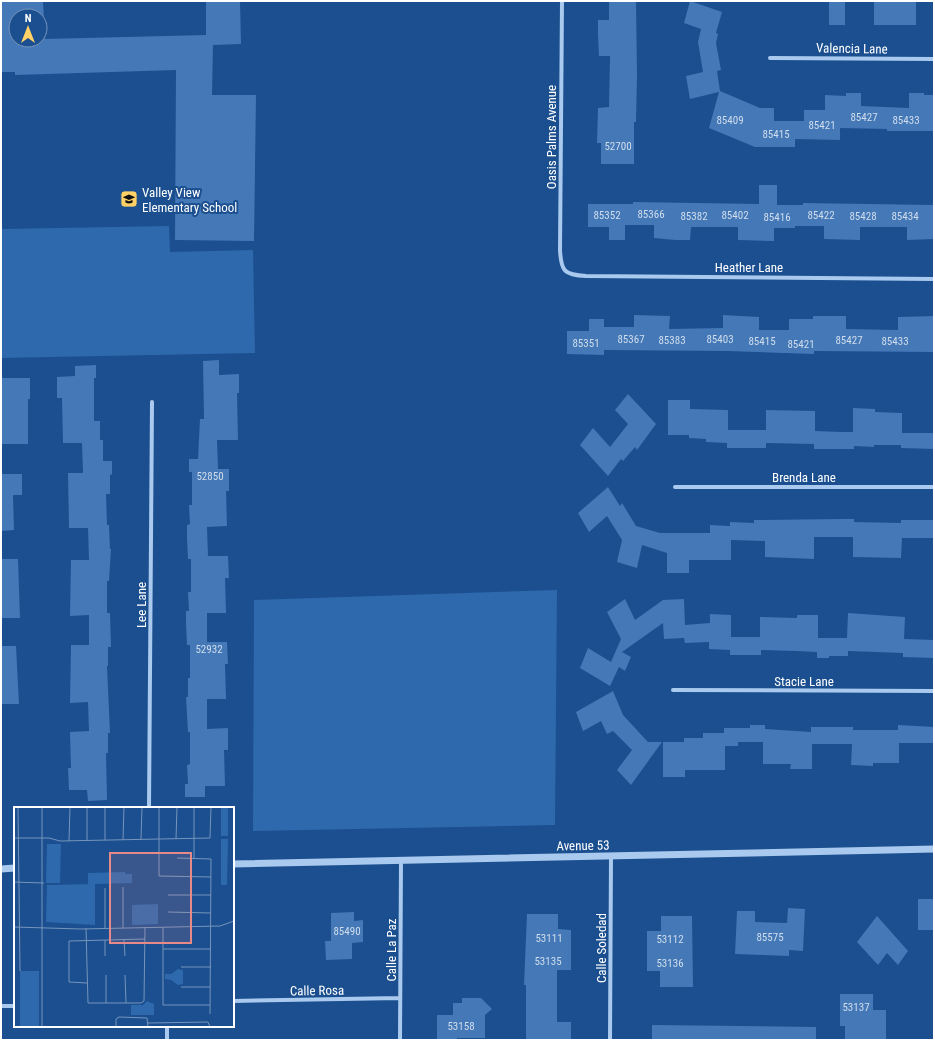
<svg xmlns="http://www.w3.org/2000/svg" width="935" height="1041" font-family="'Roboto Condensed',sans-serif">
<rect width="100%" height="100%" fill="#1b4f8f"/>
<path fill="#2e69ad" d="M169,226l1,26 83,-2 2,103 -254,5v-129z
M557,590l-2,235 -302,6 1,-231z"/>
<path fill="#4478b7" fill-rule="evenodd" d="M1,1h42l2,38 161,-4v-34h34l1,43 -28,1 -1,50h44l-2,146 -79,-1 1,-170 -161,5v-3h-14zM16,16h24v24h-24z
M609,1h27l1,75 -1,46h-2v42h-33v-21h-4l1,-35 11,-1 1,-51h-11l-1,-21v-15h11z
M690,1l32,11 -6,21 2,1 -2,9 5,27 -4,1 3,20 40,17h14v13h30v-11h21v-15l21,1v-3h15v13l48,2v-15h15v2h10v36h-47v-2l-47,-1v12l-45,-1v8h-40l-46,-19 10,-36 -29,7 -4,-23 17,-4 -5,-30 3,-13 -17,-6z
M829,1h16v24h-16z
M874,1h42v24h-42z
M759,185h18v20h26v-2l131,2v34l-27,1v-13h-47v13l-36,-1v-13h-29v2h-21v13l-36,-1v-13h-47l-1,13h-15l-21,-2v-13h-29v15h-16v-13h-21v-23h45v-2l126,2z
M634,315l36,1 -1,13 54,-1v-13l36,2v13h30v-11h24v-3h33v13l52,1v-13l36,-1v36l-120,-1v3l-87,-3 -123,-1v5l-37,-1v-23h22v-12h15v8h30z
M219,360v15l20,-1v19h-2l1,47h-21l1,29h11v22h-3l1,35 -20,1 1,29h20l1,22h-4l1,35h-19v29h20l1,22h-3l1,35h-19v30l21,-1v22h-4l1,36h-20v11h-20v-13h3l-1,-19 3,-1v-32h-2l-2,-35h2v-19h2v-33h-3l-1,-21v-13h3l-1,-19h3v-33h-3l-1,-21v-13l3,-1 -1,-19h3v-33h-3v-13h9l2,-40h4l-1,-58z
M96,365v13h-2v43h6v19h3v21h9v13l-2,1v19h-4l1,31h2l1,24h1l-2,32h-2v32h3l1,34h-3v19h-1l3,67h-2v20h-2l1,47 -19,1 -1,-11h-18l-1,-22h3l-1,-36 19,-1 -1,-29 -18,1 1,-58h18v-30l-19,1 1,-56h18l-1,-32h-19l-1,-55h15l-1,-30h-19l-1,-45h-5v-21l18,-1v-10z
M1,378h29v21h-2v45h-27z
M628,394l28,30 -19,26 -2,-3 -12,14 -2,-2 -13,17 -28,-31 13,-17 17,19 18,-23 -13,-14z
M668,400h22v9l38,1v20h38v-20l49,1v20l26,1h12v-24l22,1v3l27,1v20h32v16l-33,-1v-3h-27v2l-20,-1v3h-40v-5l-48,-1v5h-39v-5l-21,-1v-3l-17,-1v-3h-21z
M1,474h21v21h-9l1,35 -13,1z
M608,487l12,19 2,-3 14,23 24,7h50v-8l20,1v-4l24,1v-3l88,-1h12v3l47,1v-3h33v18h-32l-1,20 -48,-1v-20h-39v22l-49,-2v-16l-34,-1v20h-42v13h-22v-20l-25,-8 -5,23 -20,-6 5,-22 -15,-24 -18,16 -11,-19z
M1,559h17l2,59h-19z
M625,599l10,21 28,-20 21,-1 1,26 25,-2v-9l21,1v22h29v-20l37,1v-3h21v23h29l1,-25 57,4 -1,22 30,1v18l-31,-1v-4l-55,-2v5h-19v2h-12v-6l-21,-1 -35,-1v5h-31v-5l-21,-1v-7l-24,1 -1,-5 -20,1 -1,-16 -41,29 9,5 -6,14 -6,-4 -9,19 -30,-18 8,-20 23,14 10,-23 -14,-27z
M1,646h15l3,58h-18z
M613,691l10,24 25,27h14l-31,43 -14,-15 15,-20 -19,-19 -6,3 -6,-13 -18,10 -7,-19z
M750,725h15v4l46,3v-5h42v3h45v-5l36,2v16h-35v20h-26v3l-22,-1 1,-21h-40v25h-22l1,-5h-28v-22h-25v4h-13v24h-40v7h-22v-35h21v-4h19v-5h21v-5h26z
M918,899h16v31h-16z
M788,908l17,1 -2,42 -14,-1v6l-54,-2 2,-43h18v11l32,1z
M354,912v9l9,-1v22l-11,1v16l-26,1 -1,-19h6v-28z
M527,914h31v15l13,1v40h-14v52h14v17h-45v-54h-2z
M661,916h31l1,71h-33v-16h-13v-40h14z
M877,916l31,35 -10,14 -11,-12 -9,12 -21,-23z
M840,994h33v16h13v30h-41v-14h-5z
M462,998h19l11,11 -7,6v23h-28v2h-20v-25h16v-12h9z
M652,1025l164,2v13h-164z"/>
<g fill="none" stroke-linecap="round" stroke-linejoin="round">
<path stroke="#a9c9ee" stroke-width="4" d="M562,1l-2,249c1,21 4,25 26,26l348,3
M770,58l164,1
M675,487h259
M673,690l261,1
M149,808l3,-406
M233,1001l167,-3
M1,1006h14
M167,1026v14
M400,1040l1,-180
M610,1040l1,-184"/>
<path stroke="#a9c9ee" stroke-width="7" d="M233,864l701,-15
M1,869l14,-1"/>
</g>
<defs>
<g id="school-square" transform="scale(0.9)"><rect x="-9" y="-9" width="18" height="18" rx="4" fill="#ffd166" stroke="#1b4f8f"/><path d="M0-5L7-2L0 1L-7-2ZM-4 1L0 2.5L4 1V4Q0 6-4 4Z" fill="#111"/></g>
</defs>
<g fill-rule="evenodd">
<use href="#school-square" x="129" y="199"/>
</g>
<g text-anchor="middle" stroke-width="4" stroke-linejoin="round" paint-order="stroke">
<g font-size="11" fill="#d0dded">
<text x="864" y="121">85427</text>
<text x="730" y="124">85409</text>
<text x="906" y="124">85433</text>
<text x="822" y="129">85421</text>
<text x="776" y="138">85415</text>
<text x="618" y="150">52700</text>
<text x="651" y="218">85366</text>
<text x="607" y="219">85352</text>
<text x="735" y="219">85402</text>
<text x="821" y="219">85422</text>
<text x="694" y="220">85382</text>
<text x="863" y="220">85428</text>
<text x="905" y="220">85434</text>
<text x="777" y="221">85416</text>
<text x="631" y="343">85367</text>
<text x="720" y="343">85403</text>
<text x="672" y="344">85383</text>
<text x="849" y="344">85427</text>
<text x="762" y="345">85415</text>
<text x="895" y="345">85433</text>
<text x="586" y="347">85351</text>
<text x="801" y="348">85421</text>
<text x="210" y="480">52850</text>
<text x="209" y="653">52932</text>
<text x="347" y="935">85490</text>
<text x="770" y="941">85575</text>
<text x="549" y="942">53111</text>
<text x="670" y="943">53112</text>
<text x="548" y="965">53135</text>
<text x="670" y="967">53136</text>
<text x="856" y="1011">53137</text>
<text x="461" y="1030">53158</text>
</g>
<g font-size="13" fill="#fff" stroke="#1b4f8f">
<text transform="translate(852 48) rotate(1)" y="5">Valencia Lane</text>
<text transform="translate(551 137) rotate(-90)" y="5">Oasis Palms Avenue</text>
<text x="749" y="272">Heather Lane</text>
<text x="804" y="482">Brenda Lane</text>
<text transform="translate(141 605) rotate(-90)" y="5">Lee Lane</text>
<text x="804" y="686">Stacie Lane</text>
<text transform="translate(583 845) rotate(-1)" y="5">Avenue 53</text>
<text transform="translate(601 948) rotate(-90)" y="5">Calle Soledad</text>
<text transform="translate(391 950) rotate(-90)" y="5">Calle La Paz</text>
<text transform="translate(317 990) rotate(-1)" y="5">Calle Rosa</text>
</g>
<g font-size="13" fill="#fff" stroke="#1b4f8f" text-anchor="start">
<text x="142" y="197">Valley View<tspan x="142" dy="15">Elementary School</tspan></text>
</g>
</g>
<g transform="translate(14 807)">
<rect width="220" height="220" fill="#1b4f8f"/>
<path d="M207,0h7v29h-7zM207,32h7l-1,46h-6zM33,37h14l-1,39h-14zM111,65v2h7v9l-37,1v41l-49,-3 1,-37 47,-1h-6v-11zM144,97v20l-26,1v-20zM164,162l5,1v14l-5,1 -7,-5 -6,-1v-5h6zM6,164h19v56h-19zM133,194l7,3v11h-23v-10h12z" fill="#2e69ad"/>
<path fill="none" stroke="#7695bc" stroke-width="1" d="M4,0l2,164M145,0v69l52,1M0,31h35l11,3 150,-3 1,-31M127,32l1,-32M162,32l1,-32M91,33v-33M109,33l1,-33M55,34l1,-34M73,34v-34M163,51l34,1 -1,155M180,51v-51M0,75l30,1M154,88h43M154,105l43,1M0,120l67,2 139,-3 14,-5M149,120v78h47M72,121l2,75h53l3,-2 1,-74M91,121v-40M109,121v-41M91,133v16M110,133l1,16M149,142h48M167,160h30M92,168v28M111,168l1,28M73,176l-18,-1v-41l76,-2M167,180h29M134,216l60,-1 2,5M28,220v-220M102,220v-8l3,-2 28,1 1,9"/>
<path fill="#e88989" fill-opacity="0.15" stroke="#e88989" stroke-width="2" d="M96,46h81v90h-81z"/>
<rect width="220" height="220" fill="none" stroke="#fff" stroke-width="2"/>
</g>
<rect width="935" height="1041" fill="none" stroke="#ffffff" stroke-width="4"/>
<g transform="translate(28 28)"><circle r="19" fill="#1b4f8f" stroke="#7695bc"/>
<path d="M0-3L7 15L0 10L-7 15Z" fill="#ffd166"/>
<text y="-6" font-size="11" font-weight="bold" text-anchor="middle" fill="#ffffff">N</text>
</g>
</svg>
